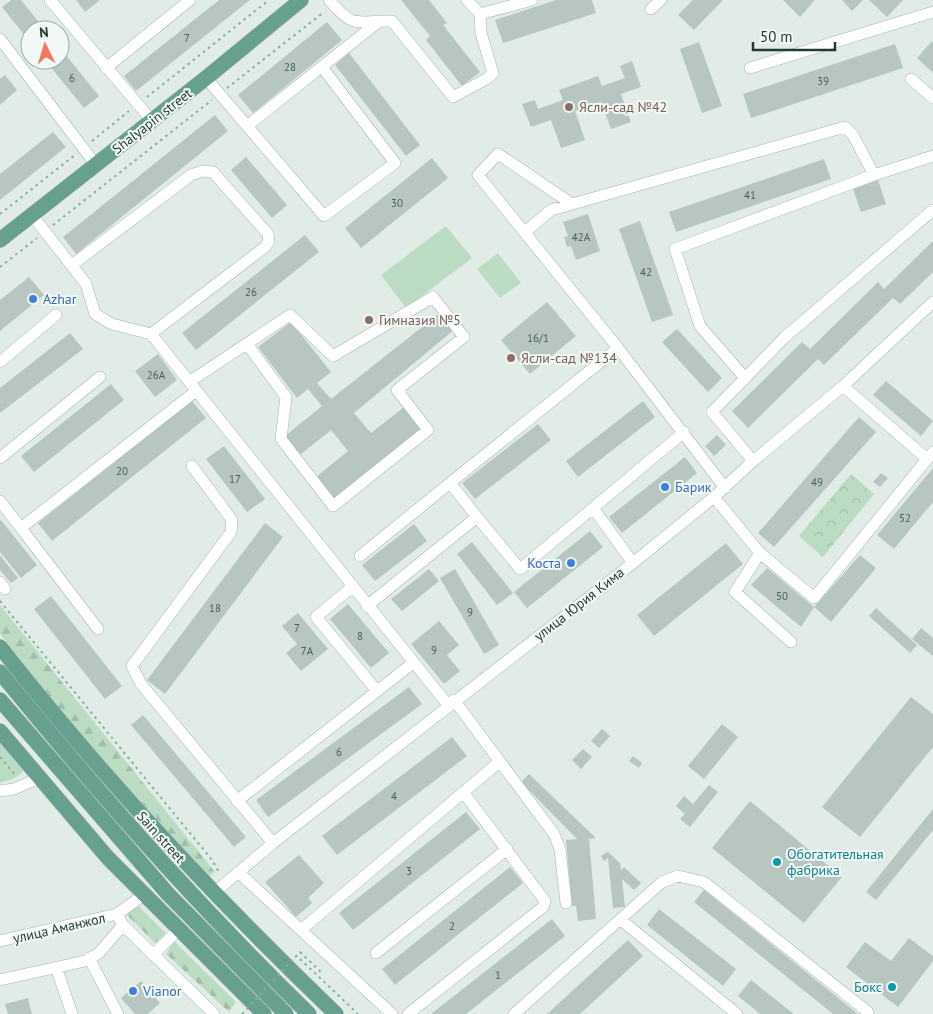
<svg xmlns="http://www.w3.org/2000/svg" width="933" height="1014" font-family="'PT Sans',sans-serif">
<defs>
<pattern id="forest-firs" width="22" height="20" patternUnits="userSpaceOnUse" patternTransform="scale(1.25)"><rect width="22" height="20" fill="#bbdcc3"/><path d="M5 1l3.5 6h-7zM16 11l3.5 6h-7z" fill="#a0bea8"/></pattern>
<pattern id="park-crowns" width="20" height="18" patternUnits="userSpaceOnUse" patternTransform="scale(1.25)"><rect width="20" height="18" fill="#bbdcc3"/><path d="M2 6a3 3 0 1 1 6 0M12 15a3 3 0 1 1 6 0" fill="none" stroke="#a0bea8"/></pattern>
</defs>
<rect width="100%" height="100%" fill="#e2ece7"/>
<path fill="#bbdcc3" d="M446,226l26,32 -66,50 -25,-33z
M498,253l23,30 -21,15 -23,-29z
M0,743l23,28 -6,6 -17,6z"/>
<path fill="url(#forest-firs)" d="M0,605l215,267 -11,7 -148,-173 -56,-72z
M135,903l31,30 -11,10 -32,-32z
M174,941l62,61 -7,10 -63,-58z"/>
<path fill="url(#park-crowns)" d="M851,474l23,20 -51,63 -24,-21z"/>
<path fill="#b7c6c0" d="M11,0h10l24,30h-15v12l-28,-35z
M76,0h24l-15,12z
M219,0h31l-114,91 -12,-15z
M401,0h28l18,23 -4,2 37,47 -18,14 -36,-46 4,-4z
M556,0h36l4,13 -93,30 -8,-23z
M693,0h30l-29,30 -16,-15z
M783,0h32l-15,17z
M842,0h21l-11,11z
M869,0h34l-16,17z
M327,22l15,18 -89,73 -15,-18z
M932,41l1,2v30l-16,-15z
M699,42l23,64 -20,7 -22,-64z
M895,44l8,24 -152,50 -8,-24z
M60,48l39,48 -15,12 -39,-48h15z
M349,53l71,92 -14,11 -71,-91z
M632,61l9,26 -20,7 10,28 -20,7 -10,-27 -26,9 10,29 -24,8 -10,-28 -20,7 -9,-23 13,-4 3,9 25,-9 -4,-10 39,-14 4,10 23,-8 -5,-12z
M5,75l12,15 -17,15v-26z
M215,115l13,16 -152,123 -13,-17z
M53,132l13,15 -66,53v-26z
M246,157l41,48 -15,13 -41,-48z
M432,158l16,20 -87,70 -16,-20z
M824,159l7,20 -155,53 -7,-20z
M878,180l8,24 -25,8 -8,-23z
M588,214l12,37 -24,9 -5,-14 -4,1 -3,-10 4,-1 -5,-14z
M640,221l33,94 -21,7 -33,-93z
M305,235l14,17 -123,98 -14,-17z
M933,241v31l-33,32 -7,-6 -69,67 -6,-6 -70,69 -16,-17 70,-69 8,7 68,-67 6,7z
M29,277l15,18 -44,36v-31z
M547,302l29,34 -46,38 -29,-34z
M441,312l14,17 -101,84 17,20 33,-26 18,23 -88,69 -18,-22 32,-26 -17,-21 -31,25 -15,-19 37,-30 -14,-17 -11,9 -39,-51 33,-25 40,50 -14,11 14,16z
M677,329l45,49 -14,14 -46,-50z
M70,333l13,16 -83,64v-25z
M158,354l19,26 -22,17 -20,-26z
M886,381l47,40 -12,15 -48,-41z
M111,384l13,16 -90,72 -13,-16z
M192,401l14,17 -154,123 -14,-18z
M643,401l12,16 -77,60 -12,-16z
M859,417l17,15 -102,115 -16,-14z
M538,424l13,16 -76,59 -13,-16z
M717,435l9,10 -12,11 -9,-10z
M224,446l41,53 -18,13 -41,-53z
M685,457l12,16 -75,60 -13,-16z
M933,468v34l-39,47 -17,-14z
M881,473l7,5 -8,9 -7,-5z
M0,519l37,46 -16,13 -21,-26z
M265,523l18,14 -118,157 -18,-14z
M414,524l13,17 -52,40 -13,-16z
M590,531l13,16 -76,61 -13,-16z
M472,542l41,51 -16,12 -40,-51z
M726,543l17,21 -89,72 -17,-21z
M0,555l18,23 -7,5 -11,-13z
M860,555l16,13 -45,54 -17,-15z
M767,568l47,39 -13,20 -50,-42z
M429,569l10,12 -37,30 -11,-12z
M455,569l44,76 -15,9 -44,-76z
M51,596l71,90 -17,13 -71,-90z
M348,604l41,49 -18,15 -41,-49z
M876,608l41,37 -7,8 -41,-37z
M298,613l30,36 -27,22 -15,-18 11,-9 -15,-18z
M439,621l20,24 -12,10 13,16 -16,13 -33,-40z
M921,628l12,10v18l-21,-17z
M409,687l13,17 -154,113 -12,-17z
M911,697l22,17v33l-73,90 -38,-30z
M143,715l103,122 -12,10 -103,-122z
M722,724l16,13 -34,42 -16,-13z
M602,729l8,7 -11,12 -8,-7z
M452,737l15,19 -130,99 -15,-19z
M583,749l9,8 -11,12 -9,-9z
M633,756l9,7 -3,5 -10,-7z
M529,774l67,64 -7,1 7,80 -18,2 -2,-15h-4l-6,-66 11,-1 -56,-57z
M709,785l9,7 -28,35 -10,-8 5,-5 -9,-8 8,-10 9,8z
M750,801l92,76 -38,46 -92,-75z
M933,809v21l-57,70 -10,-8z
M466,812l14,17 -127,101 -14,-17z
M608,852l12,11 1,7 3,-3 17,16 -7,7 -12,-11 3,28 -12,1 -5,-50 -4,3 -3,-5z
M299,855l25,28 -16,15 4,5 -16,14 -31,-35z
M510,867l13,16 -128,102 -13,-16z
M704,890l154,124h-25l-139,-112z
M659,909l77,60 -13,17 -76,-61z
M552,919l13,17 -99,78h-35z
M909,938l24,18v5l-35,46 -52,-40 19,-25 26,19z
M628,940l15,16 -63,58h-33z
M751,980l43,34h-34l-22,-18z
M141,981l19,22 -12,11h-13l-14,-16z
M28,998l4,16h-24l-3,-10z"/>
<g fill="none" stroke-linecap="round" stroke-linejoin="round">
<g stroke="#a5b4ae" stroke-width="12">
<path id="minor" d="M50,0l102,121
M329,0c27,31 27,20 63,21l61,76 35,-19 5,-5 -12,-40 -1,-19 -13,-14
M651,9l10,-9
M480,14l52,-14
M0,39l96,126
M106,68l84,-68
M750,68l183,-56
M206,78l118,138 71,-53 -73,-96
M911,79l22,19
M247,126l130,-103
M572,204l-74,-50 -20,21 140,173 107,140
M32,215l54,69 9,30 17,10 39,10 297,371
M525,232l26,-22 294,-83 8,8 21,40
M72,265l119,-90 12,-4 10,1 55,62 1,7 -4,6 -114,87
M0,362l56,-47
M745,378l-45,-52 -25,-77 199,-74 59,-19
M189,382l101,-67 43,41 100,-59 31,40 -67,53 31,40 -95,76 -52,-67 5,-42 -39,-53
M843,386l84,73
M0,458l100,-81
M753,461l-41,-49 73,-75 148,-127
M192,466l40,54 -1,12 -99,134 9,18 132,159
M714,497l46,56 54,45 119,-146
M0,501l21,27 175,-137
M593,508l40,55
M477,517l43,52 164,-137
M21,528l77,101
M760,553l-25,39 56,50
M360,556l90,-73
M0,582l5,7
M352,587l-36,30 61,74
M367,606l110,-89 -27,-34 168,-135
M454,700l100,134 6,15 6,54
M0,791l14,-2 25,-11
M237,801l176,-138
M238,872l154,142
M214,893l59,-50 360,-280 81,-66 39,-36 90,-75 90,-84
M119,918l4,7 91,89
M621,920l116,94
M301,930l198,-168
M0,941l117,-27 28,-20
M376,953l131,-104
M153,955l26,-26
M89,958l29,56
M56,967l16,47
M0,980l85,-19 14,-8 24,-28
M408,1014l135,-107 2,-6 -82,-109
M514,1014l148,-132 16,-6 26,6 164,130"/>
</g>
<g stroke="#c1c8c6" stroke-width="16">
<path id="major" d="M0,240l206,-162 95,-78
M0,647c103,131 216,252 336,367
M0,672c97,120 199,235 309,342
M0,700l168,194 118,120
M0,731l108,127 156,156"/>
</g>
<path stroke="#83af9f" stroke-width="2" stroke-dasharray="2.5 4" stroke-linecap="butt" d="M227,88l97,-76
M147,97l122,-97
M92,141l37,-30
M0,214l75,-59
M53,225l159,-125
M0,267l37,-29
M0,601l212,259 8,14
M0,757l16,19
M300,952l22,21
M300,959l58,55"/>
<use href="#minor" stroke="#fff" stroke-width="11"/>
<use href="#major" stroke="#67a08f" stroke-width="15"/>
<path stroke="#83af9f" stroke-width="2" stroke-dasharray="2.5 4" stroke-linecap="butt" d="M242,1014l58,-62"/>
</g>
<g fill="#8d6e63" stroke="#f2f8f5" stroke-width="2">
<circle cx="569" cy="107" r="5"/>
<circle cx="369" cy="320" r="5"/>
<circle cx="511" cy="358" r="5"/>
</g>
<g fill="#3f7fe0" stroke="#f2f8f5" stroke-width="2">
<circle cx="33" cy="299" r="5"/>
<circle cx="665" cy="487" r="5"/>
<circle cx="571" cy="563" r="5"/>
<circle cx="133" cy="991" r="5"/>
</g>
<g fill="#0f9aa8" stroke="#f2f8f5" stroke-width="2">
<circle cx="777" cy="862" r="5"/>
<circle cx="892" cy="987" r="5"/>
</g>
<g text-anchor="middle" stroke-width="4" stroke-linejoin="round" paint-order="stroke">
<g font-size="11" fill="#475e57">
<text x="187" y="42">7</text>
<text x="290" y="71">28</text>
<text x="72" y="82">6</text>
<text x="823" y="85">39</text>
<text x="750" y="199">41</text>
<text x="397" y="207">30</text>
<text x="581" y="241">42А</text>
<text x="646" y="276">42</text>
<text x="251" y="296">26</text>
<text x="538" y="342">16/1</text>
<text x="156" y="379">26А</text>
<text x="122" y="475">20</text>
<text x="235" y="483">17</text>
<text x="817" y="486">49</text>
<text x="905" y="522">52</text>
<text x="782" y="600">50</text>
<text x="215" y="612">18</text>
<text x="470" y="616">9</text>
<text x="297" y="632">7</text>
<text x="360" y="640">8</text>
<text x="434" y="654">9</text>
<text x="307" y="655">7А</text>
<text x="339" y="756">6</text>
<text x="394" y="800">4</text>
<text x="409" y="875">3</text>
<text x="452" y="930">2</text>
<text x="498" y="979">1</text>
</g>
<g font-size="14" fill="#785e54" stroke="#f2f8f5" text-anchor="start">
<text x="579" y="112">Ясли-сад №42</text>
<text x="379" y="325">Гимназия №5</text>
<text x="521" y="363">Ясли-сад №134</text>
</g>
<g font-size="14" fill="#223c34" stroke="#f2f8f5">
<text transform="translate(152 121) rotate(-38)" y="5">Shalyapin street</text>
<text transform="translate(579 604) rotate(-38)" y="5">улица Юрия Кима</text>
<text transform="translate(161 837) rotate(48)" y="5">Sain street</text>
<text transform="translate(59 928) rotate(-13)" y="5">улица Аманжол</text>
</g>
<g font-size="14" fill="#366cbe" stroke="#f2f8f5" text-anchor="start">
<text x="43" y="304">Azhar</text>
<text x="675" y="492">Барик</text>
<text x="561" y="568" text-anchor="end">Коста</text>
<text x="143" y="996">Vianor</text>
</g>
<g font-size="14" fill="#0d838f" stroke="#f2f8f5" text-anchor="start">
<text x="787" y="859">Обогатительная<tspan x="787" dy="16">фабрика</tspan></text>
<text x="882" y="992" text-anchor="end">Бокс</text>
</g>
</g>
<g transform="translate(45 45) rotate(355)"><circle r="24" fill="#f2f8f5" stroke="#9fada8"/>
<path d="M0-4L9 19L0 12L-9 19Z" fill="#ee7b5d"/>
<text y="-8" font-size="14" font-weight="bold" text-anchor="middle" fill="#223c34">N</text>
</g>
<path d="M753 42v8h82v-8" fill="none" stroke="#223c34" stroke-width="2.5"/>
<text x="760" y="42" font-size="15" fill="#223c34" stroke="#f2f8f5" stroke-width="4" paint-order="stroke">50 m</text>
</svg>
